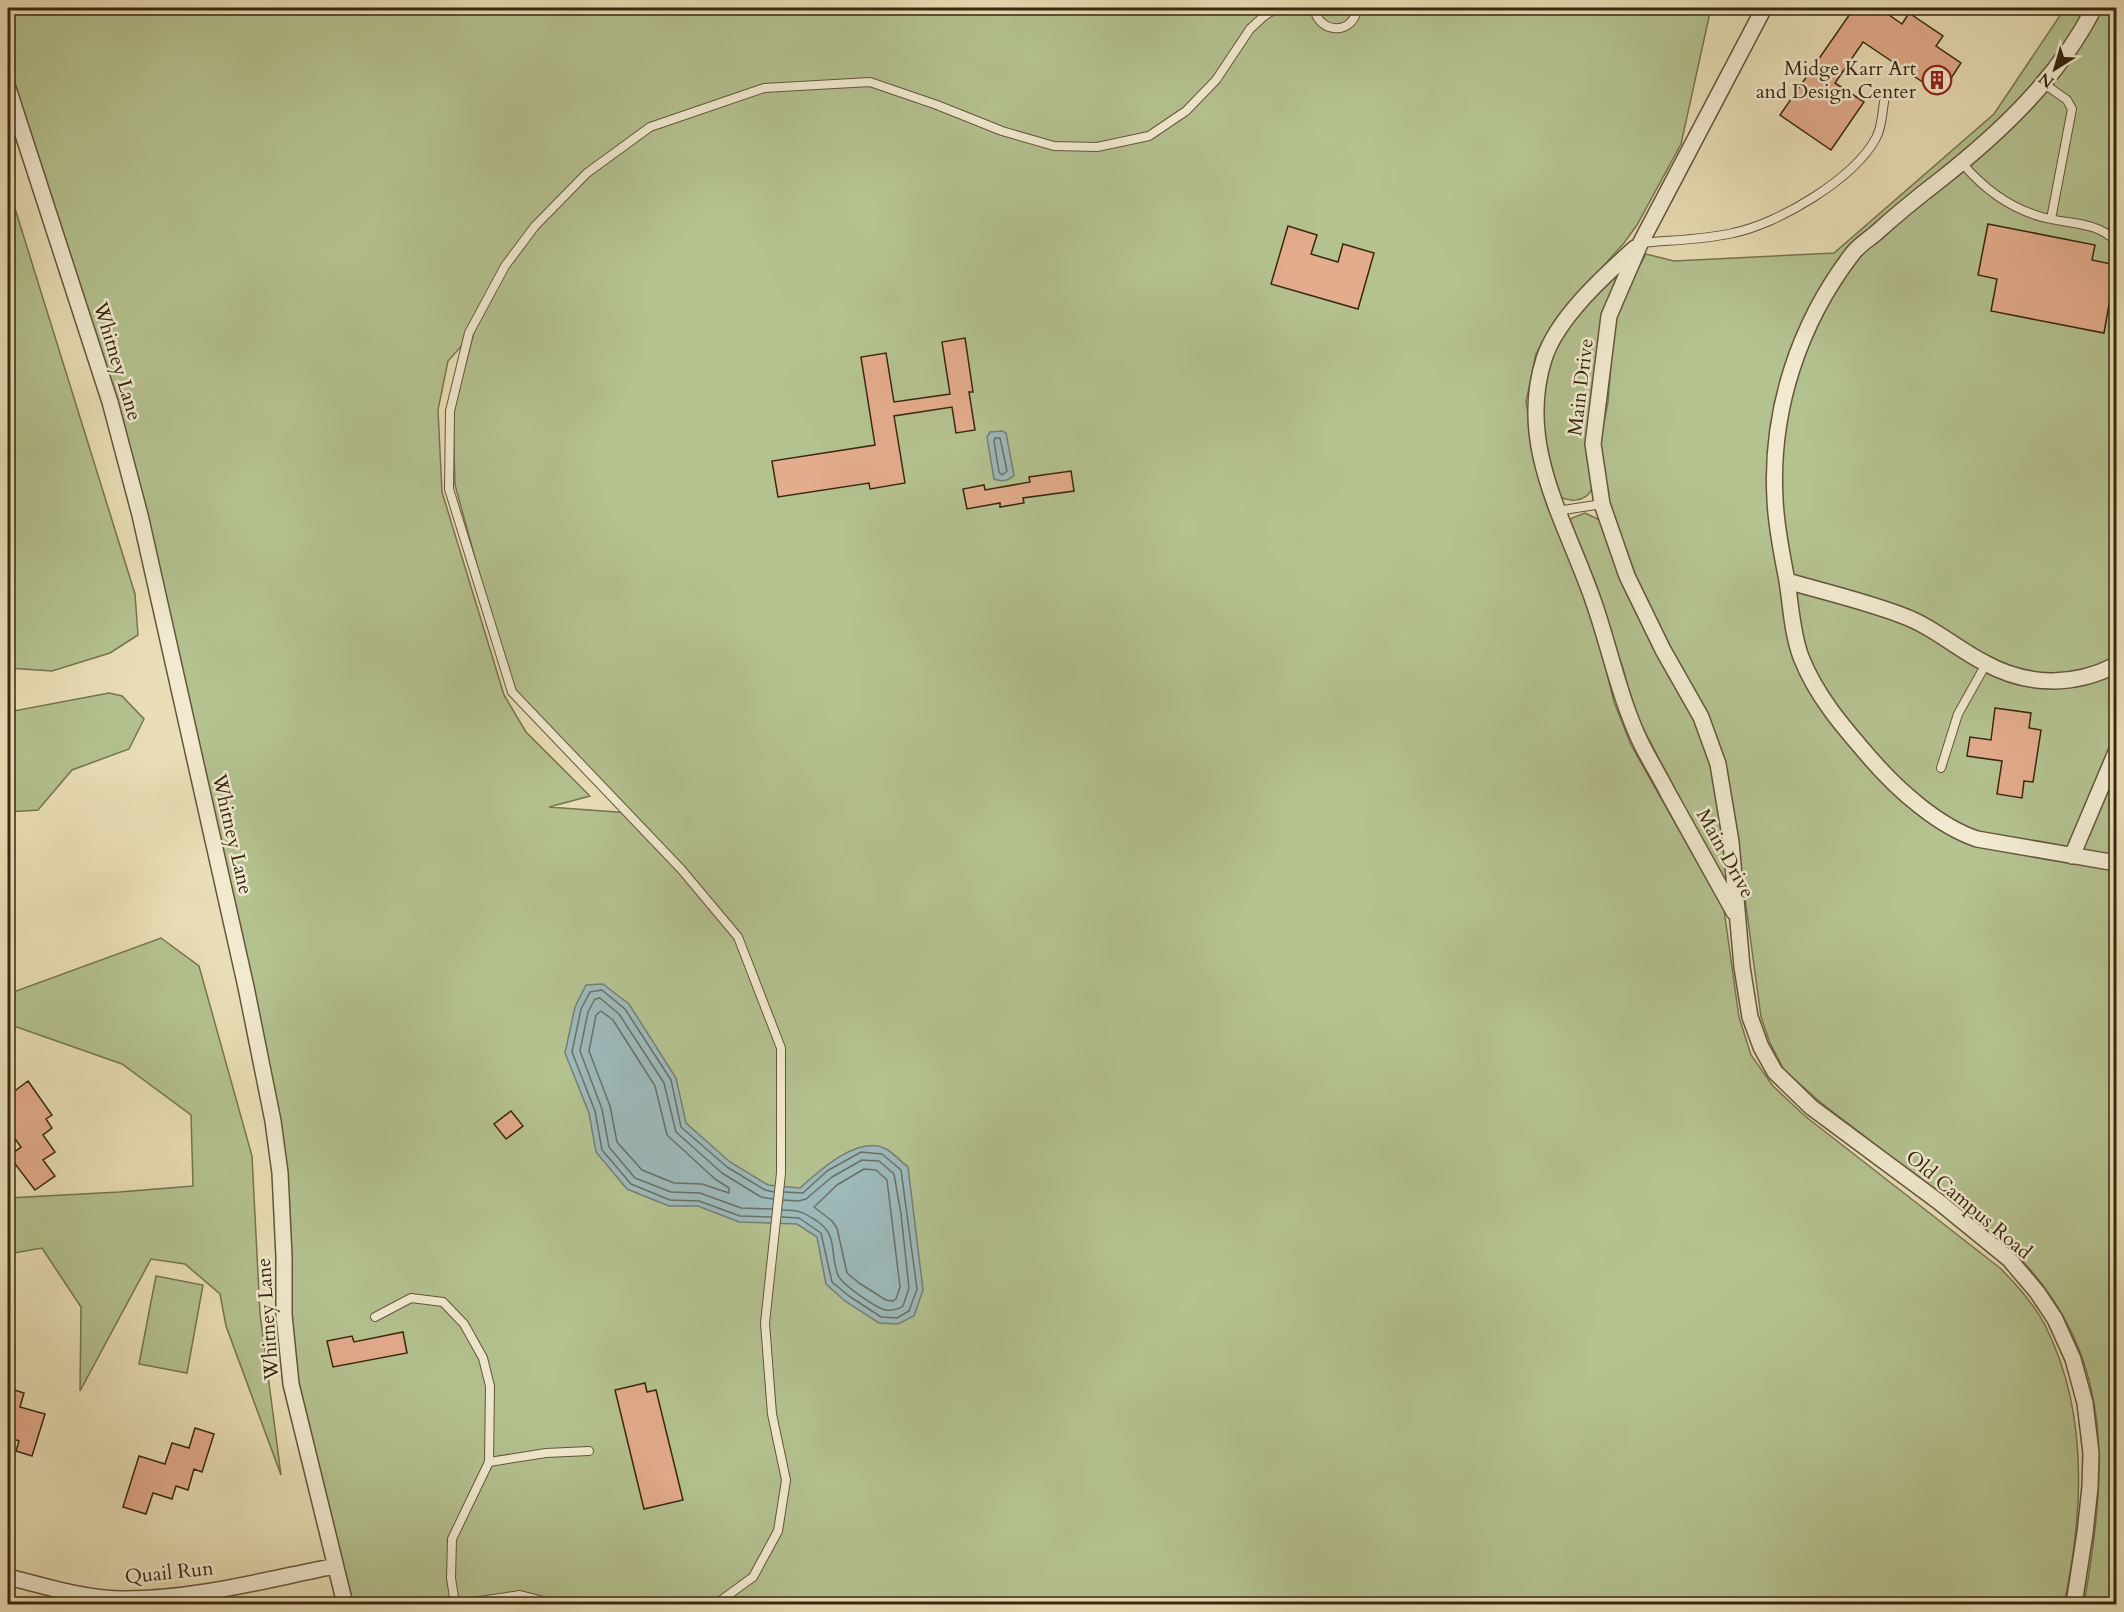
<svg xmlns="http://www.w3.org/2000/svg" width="2124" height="1612" font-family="Cardo,serif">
<rect width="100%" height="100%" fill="#e9deb6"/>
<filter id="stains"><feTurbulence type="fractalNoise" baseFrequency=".00333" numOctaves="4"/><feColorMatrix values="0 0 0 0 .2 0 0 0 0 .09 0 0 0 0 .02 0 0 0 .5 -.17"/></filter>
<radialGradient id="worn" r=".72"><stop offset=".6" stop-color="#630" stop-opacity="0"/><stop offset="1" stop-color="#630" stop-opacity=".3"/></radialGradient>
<path fill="#b4c290" stroke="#767450" stroke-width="1.5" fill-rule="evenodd" d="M8,8h1703l-30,136 -44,81 -13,18 -68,76 -20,35 -10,48 9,50 59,168 20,82 17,43 93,165 15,107 12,38 22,31 32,30 195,152c17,17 34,36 45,57 44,87 39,187 19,279h-1719l-54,-220 -11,-211 -90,-432 -106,-421 -76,-253zM474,332l-21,79 2,74 57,207 119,121 -82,-6 41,-11 -64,-64 -22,-37 -62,-203 -4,-82 10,-49z
M2065,8h51v1596h-32c23,-135 33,-250 -73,-355l-191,-147 -36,-32 -14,-27 -9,-26 -24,-178 -54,-167 -39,-75 -38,-99 -7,-51 9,-45 6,-78 6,-23 26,-47 28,7 160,-8 160,-139z
M8,186l127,408 3,41 -28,18 -58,18 -44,-3z
M1625,262l-14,33 -19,193c-6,16 -27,15 -38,4l-15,-91 16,-58 17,-27z
M1585,513l13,6 5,6 102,215 8,27 18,129 -95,-181 -14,-50 -54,-140 4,-7z
M109,693l13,3 22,23 -15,30 -57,21 -34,40 -30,2v-100z
M161,938l38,28 53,190 8,158 21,161 -55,-149 -6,-32 -35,-30 -34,-5 -71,132 1,-84 -39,-59 -34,6v-56l111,-6 74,-6 -2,-71 -69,-51 -114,-40v-13l8,-20z
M156,1276l47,9 -16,88 -48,-9z"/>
<path fill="#9db9ba" stroke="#757f76" stroke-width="1.5" d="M1002,431l4,2 8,42c-5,6 -13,7 -20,4l-7,-42 3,-5z
M603,984l26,20 47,74 10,45 44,39 38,23 32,3c19,-17 59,-54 86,-39 8,4 15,13 22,18l15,123 -9,26 -16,8 -19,-1 -34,-22 -19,-17 -9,-47 -20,-13 -58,-2 -41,-16h-29l-42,-17 -31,-37 -7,-39 -24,-60 10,-46 11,-22z"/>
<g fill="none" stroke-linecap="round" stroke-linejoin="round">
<path stroke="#6b7065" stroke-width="1.5" d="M1000,438l7,33 -5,4 -3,-3 -5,-31 1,-3z
M601,1011l12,9 42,66 12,49 48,44 14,9v5l-27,-9 -28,-1 -32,-13 -25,-28 -7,-36 -21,-55 7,-36z
M864,1169l12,1 11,10 13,107 -4,12 -3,2 -7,-1 -27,-17 -12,-10 -10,-45 -5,-7 -18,-14 23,-22z
M772,1209l-31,-1 -41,-15 -29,-1 -36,-14 -26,-31 -7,-38 -22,-58 8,-39 7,-13 5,-1 19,16 45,69 12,49 46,41 39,24 12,2
M782,1210c17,0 21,2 35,11 22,15 12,32 21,54 3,9 38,33 48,35 7,1 11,0 17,-4l6,-18 -8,-74 -7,-40 -15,-13 -17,-1 -30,17 -26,22 -7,2 -16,-1
M771,1217l-31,-1 -41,-15 -29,-1 -39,-16 -29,-34 -7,-39 -23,-59 9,-43 9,-17 12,-2 23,19 46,71 10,47 46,40 38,23 9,2
M782,1217l17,1 22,15 11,49 17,14 32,21 16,1 12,-7 8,-22 -16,-119 -19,-16 -21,-2 -34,19 -24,22 -19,-1"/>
</g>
<path fill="#e3ac8c" stroke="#392710" stroke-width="1.5" d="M1854,8h25l23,16 7,-11 34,23 -7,10 25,17 -17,26 -2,-1 -3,5 -76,-51 -28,41 29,19 -33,48 -51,-35z
M1988,224l107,21 -3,15 24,5 -12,68 -113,-22 6,-32 -19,-4z
M1288,226l29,9 -6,19 27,8 5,-18 31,9 -16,56 -87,-25z
M965,338l8,54h-4l6,38 -19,3 -4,-26 -58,9 11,67 -35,6 -1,-6 -91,14 -6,-36 103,-16 -14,-88 25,-4 8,49 56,-8 -8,-52z
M1071,471l3,20 -51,7 1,5 -24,4v-4l-33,6 -4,-20 21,-4 1,5 45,-8 -1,-5z
M1995,708l36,5 -2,15 12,2 -8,52 -9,-1 -2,17 -25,-4 5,-33 -35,-5 3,-19 21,3z
M28,1081l24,34 -6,4 6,9 -9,7 12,17 -12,8 12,16 -20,14 -26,-34 12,-9 -13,-18v-33z
M511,1111l12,15 -17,13 -12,-15z
M403,1332l4,21 -74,14 -6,-26 25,-5 2,6z
M645,1383l2,9 9,-2 27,110 -39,9 -29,-119z
M8,1388l16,5 -4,14 25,7 -13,42 -16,-5 3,-10 -11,-4z
M195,1428l19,6 -12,38 -8,-3 -6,21 -12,-4 -4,13 -19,-6 -7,21 -23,-7 16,-51 26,8 7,-21 17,5z"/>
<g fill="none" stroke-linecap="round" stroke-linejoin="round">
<g stroke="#65553a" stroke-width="10">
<path id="service" d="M1314,8c5,27 40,27 43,0
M2043,83l24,17 5,9 -21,110
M1962,163c22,26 47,45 80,54 28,8 51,3 74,24
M1641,243c30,-3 62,-3 92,-10 45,-9 121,-54 143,-95 6,-11 6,-24 8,-36
M1557,511l45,-7
M1941,768l17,-54 28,-50
M375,1317l36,-19 32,4 21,22 19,34 7,28 -1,76
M455,1604l-4,-26 1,-39 37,-77 57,-9 43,-2
M459,1604l61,-9 35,9
M716,1604l37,-27 25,-46 8,-51 -14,-66 -7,-91 16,-150v-125l-43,-111 -57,-68 -169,-177 -63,-203 1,-78 19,-78 36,-67 30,-40 52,-53 63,-46 114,-39 106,-6 67,23 65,26 52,15 43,1 52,-11 37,-25 30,-31 34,-51 14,-13 13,-8"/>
</g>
<g stroke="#65553a" stroke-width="18">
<path id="minor" d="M1764,8l-124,236 -31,72 -16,128 9,60 25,72 36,74 38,67 17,47 13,78 11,125 8,50 11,30 14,25 36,35 128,95 70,57 28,33 18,27 18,40 12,44 6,50 -1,34 -5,46 -11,71
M2094,8c-35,69 -93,124 -154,172 -22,17 -43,34 -64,53 -7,6 -17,12 -23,20 -54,70 -83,158 -78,246 1,28 7,55 12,82 4,25 5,52 14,76 15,39 43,71 70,102 27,31 67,67 106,80l139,24
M8,88l102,314 30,113 106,472 27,134 7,52 4,84v58l7,69 54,220
M1635,248c-31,28 -78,70 -91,111 -28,88 23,164 50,244 16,46 25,93 46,138 8,17 19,34 28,52 22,39 44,79 66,119
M1787,581c38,11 77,20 114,34 31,11 55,33 84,48 42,23 88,24 131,2
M2072,856l44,-104
M8,1577c37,9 74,21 112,22 72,1 145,-19 215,-33"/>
</g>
<use href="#service" stroke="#f1ead0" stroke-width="8"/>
<use href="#minor" stroke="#f1ead0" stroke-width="15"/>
</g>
<defs>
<g id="building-ring" transform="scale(1.5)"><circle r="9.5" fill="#f1ead0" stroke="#8f2418" stroke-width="1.5"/><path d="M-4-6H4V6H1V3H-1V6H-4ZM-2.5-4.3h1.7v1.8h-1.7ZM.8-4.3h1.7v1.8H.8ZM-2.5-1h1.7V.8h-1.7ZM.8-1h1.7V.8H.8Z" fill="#8f2418"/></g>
</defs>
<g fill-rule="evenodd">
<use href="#building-ring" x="1937" y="80"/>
</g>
<g text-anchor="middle" stroke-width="5" stroke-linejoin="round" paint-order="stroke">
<g font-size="20" fill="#392710" stroke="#f1ead0" text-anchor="end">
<text x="1916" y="75">Midge Karr Art<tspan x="1916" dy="23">and Design Center</tspan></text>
</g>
<g font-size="20" fill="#392710" stroke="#f1ead0">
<text transform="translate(118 361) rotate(73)" y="7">Whitney Lane</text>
<text transform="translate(1580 387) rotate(-83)" y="7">Main Drive</text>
<text transform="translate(233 834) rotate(77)" y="7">Whitney Lane</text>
<text transform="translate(1726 853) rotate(61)" y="7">Main Drive</text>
<text transform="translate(1969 1204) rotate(40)" y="7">Old Campus Road</text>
<text transform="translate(267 1319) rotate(-94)" y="7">Whitney Lane</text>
<text transform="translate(169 1572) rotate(-6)" y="7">Quail Run</text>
</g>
</g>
<rect width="2124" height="1612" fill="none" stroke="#e9deb6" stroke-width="30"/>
<rect x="9" y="9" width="2106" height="1594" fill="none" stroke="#392710" stroke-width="3"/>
<rect x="15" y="15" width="2094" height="1582" fill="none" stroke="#392710" stroke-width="1.5"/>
<g transform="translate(2055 69) rotate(217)" stroke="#f1ead0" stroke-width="4.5" paint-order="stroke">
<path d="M0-4.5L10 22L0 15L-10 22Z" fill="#392710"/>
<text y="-9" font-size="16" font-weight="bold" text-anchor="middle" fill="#392710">N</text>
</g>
<rect width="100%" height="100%" filter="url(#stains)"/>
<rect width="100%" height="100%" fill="url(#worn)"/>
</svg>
